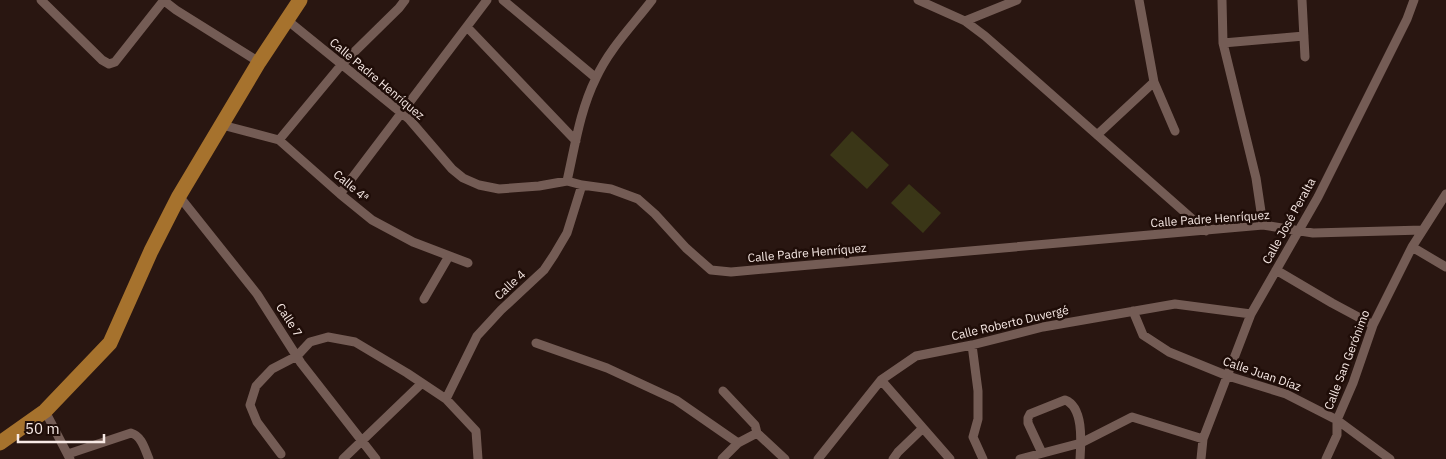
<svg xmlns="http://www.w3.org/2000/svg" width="1446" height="459" font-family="'IBM Plex Sans',sans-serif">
<rect width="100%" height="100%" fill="#291611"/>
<path fill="#3a3617" d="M852,131l37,34 -22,24 -37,-34z
M909,184l32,29 -18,20 -32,-30z"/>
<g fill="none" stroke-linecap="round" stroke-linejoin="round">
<path stroke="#745c55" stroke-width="9" d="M41,0l61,60 7,4 6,-2 49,-62
M163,0l13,10 83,52
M503,0l93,78
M918,0l47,21 20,15 221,195
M1222,0l1,43 33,135 7,47
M1302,0l3,57
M287,20l122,99 43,50 11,9 16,7 20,4 40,-3 28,-5 15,4 29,4 27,10 17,15 31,34 25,22 20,2 532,-47 50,8 110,-3
M965,21l52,-21
M467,27l109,114
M1223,43l81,-7
M1154,82l21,49
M222,125l57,15 61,54 32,26 41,22 55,21
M1097,135l57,-53 -15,-82
M279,140l63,-76 57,-56 6,-8
M567,181c8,-35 13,-71 29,-103 13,-29 37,-53 56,-78
M340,194l147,-194
M179,196l78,98 44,69 75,96
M1412,247l34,20
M1276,270l56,33 41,22
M424,299l25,-43
M1133,311l10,24 26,17 59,24 58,18 51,26 53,39
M536,343l71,25 69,32 62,43
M972,345l6,46v28l-5,18 10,22
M881,380l69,79
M723,391l32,34 2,8
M446,399l31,-63 24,-26 43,-40 10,-15 13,-22 15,-48
M45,411l25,48
M1042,453l-14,-30v-5l2,-4 35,-14c19,7 16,43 15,59
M68,454l63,-21c11,3 14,17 18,26
M281,454l-24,-32 -7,-17 6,-19 16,-17 25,-13 13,-14 18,-5 27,5 52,31 39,26 30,32 2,28
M343,459l79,-76
M722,459l16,-16 19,-10 28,26
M818,459l63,-79 35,-24 56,-11 71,-18 132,-23 76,10
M893,459l5,-7 25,-24
M1020,459l61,-16 51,-26 71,22
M1201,459l2,-20 48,-125 67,-117 89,-178 7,-19
M1326,459l11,-24v-15l16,-37 20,-58 39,-78 34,-53"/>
<path stroke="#a6722d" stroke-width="15" d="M0,443l45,-32 65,-68 41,-92 28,-55 80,-134 41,-62"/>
</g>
<g text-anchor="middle" stroke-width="5" stroke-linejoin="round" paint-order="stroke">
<g font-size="12" fill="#f7e9e5" stroke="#1f0d08">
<text transform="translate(377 79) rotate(40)" y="4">Calle Padre Henríquez</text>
<text transform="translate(351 186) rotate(40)" y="4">Calle 4ª</text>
<text transform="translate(1210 219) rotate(-4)" y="4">Calle Padre Henríquez</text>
<text transform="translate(1289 221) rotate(-61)" y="4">Calle José Peralta</text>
<text transform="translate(807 253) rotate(-5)" y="4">Calle Padre Henríquez</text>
<text transform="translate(510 285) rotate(-43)" y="4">Calle 4</text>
<text transform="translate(289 320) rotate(57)" y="4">Calle 7</text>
<text transform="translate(1010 323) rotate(-13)" y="4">Calle Roberto Duvergé</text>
<text transform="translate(1347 360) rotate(-69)" y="4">Calle San Gerónimo</text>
<text transform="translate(1262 374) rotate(19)" y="4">Calle Juan Díaz</text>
</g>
</g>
<path d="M18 434v8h86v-8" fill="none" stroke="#f7e9e5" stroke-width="2.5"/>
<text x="25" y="434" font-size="15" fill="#f7e9e5" stroke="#1f0d08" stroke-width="4" paint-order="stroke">50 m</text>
</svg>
